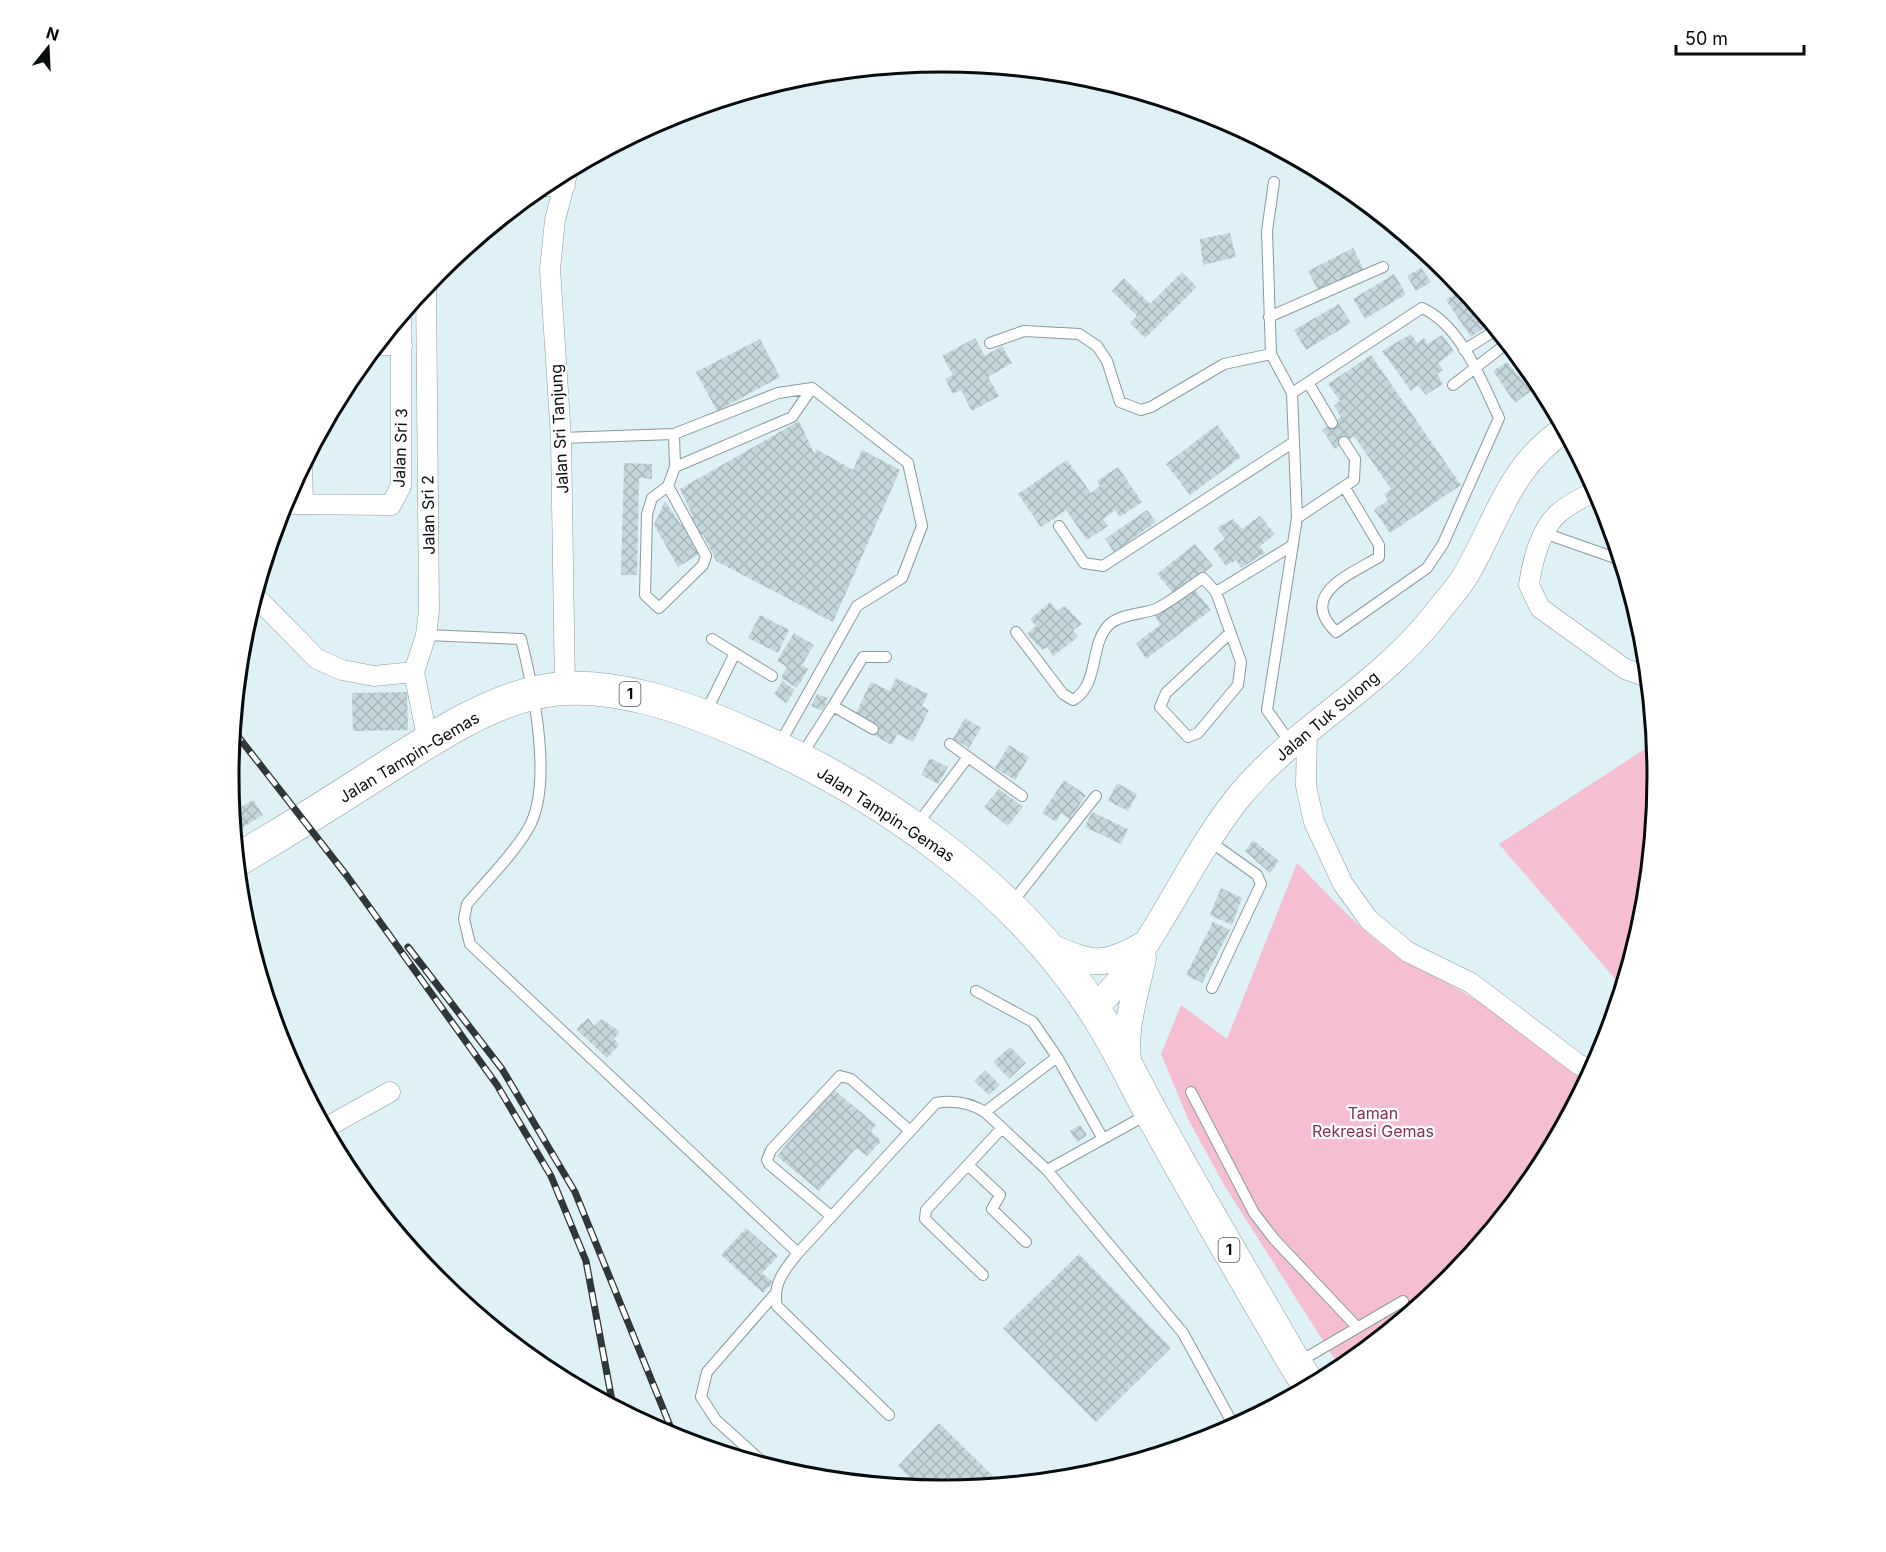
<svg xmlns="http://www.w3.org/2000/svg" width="1886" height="1552" font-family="Inter,sans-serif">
<defs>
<pattern id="building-cross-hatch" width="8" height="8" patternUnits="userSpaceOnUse" patternTransform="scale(1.5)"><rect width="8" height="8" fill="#c4d7dc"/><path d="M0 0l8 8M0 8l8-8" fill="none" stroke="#a7b7bc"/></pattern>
</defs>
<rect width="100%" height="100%" fill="#def1f6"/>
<path fill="#f6bed2" d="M1654,743l3,33 -13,140 -22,71 -123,-143z
M1297,863c26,26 51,54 79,77 30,25 66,38 99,59 39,24 74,54 114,77l-52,97 -89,108 -107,88 -117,-184 -35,-64 -28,-67 20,-49 46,34z"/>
<path fill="url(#building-cross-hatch)" d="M1230,233l6,24 -33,8 -3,-26z
M1353,248l11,22 -45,22 -11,-21z
M1421,268l10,14 -15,9 -9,-15z
M1182,272l15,15 -52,51 -15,-15 7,-7 -25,-25 12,-13 26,26z
M1394,274l12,20 -41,25 -12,-20z
M1460,290l24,38 -13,9 -25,-37z
M1339,304l12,19 -45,27 -12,-20z
M1411,334l6,9 7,-5 3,6 15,-9 12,16 -16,12 5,7 -6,4 6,10 -17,11 -8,-10 -7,6 -29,-40z
M975,338l10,18 17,-10 10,17 -24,14 11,19 -27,15 -11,-21 -8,4 -8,-15 8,-4 -11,-19z
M760,339l20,38 -63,34 -21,-39z
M1371,355l90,130 -71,48 -16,-23 14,-10 -4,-6 7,-5 -37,-53 -19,13 -13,-19 19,-13 -7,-11 6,-5 -12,-17z
M1507,362l24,29 -16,12 -22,-32z
M799,421l16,34 1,-6 37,21 9,-20 38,20 -67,152 -117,-61 -13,-27 -11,9 7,11 -21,13 -24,-42 11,-24 16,24 12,-9 -13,-27z
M1217,425l24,32 -51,38 -24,-31z
M1067,460l24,33 9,-7 -3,-5 21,-14 24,35 -22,15 -5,-7 -12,9 5,7 -21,14 -21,-30 -25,17 -23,-33z
M624,463l28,1v15l-13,-1 -2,97h-16z
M1147,510l9,12 -42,30 -9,-13z
M1260,516l15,18 -15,12 5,7 -24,15 -5,-8 -10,6 -13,-18 12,-9 -8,-11 16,-9 9,10z
M1195,544l18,22 -39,28 -17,-20z
M1194,589l17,21 -65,49 -10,-16 24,-18 -5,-10z
M1050,602l7,9 8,-5 17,18 -9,6 5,7 -25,19 -6,-9 -5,3 -15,-16 9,-8 -6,-7z
M760,615l29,15 -11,23 -30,-15z
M794,633l20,12 -12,20 6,4 -11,19 -16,-10 6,-11 -10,-6z
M896,678l32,16 -6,12 7,4 -16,32 -16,-8 -5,11 -21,-11 5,-9 -21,-10 16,-33 19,9z
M783,681l12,9 -9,13 -12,-9z
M407,692l1,38 -55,1 -1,-38z
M817,694l11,4 -5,13 -12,-5z
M965,718l16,10 -12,20 -16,-9z
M1009,745l20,12 -14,23 -20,-12z
M930,758l18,9 -10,17 -17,-9z
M1064,780l22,15 -16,24 -9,-6 -5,9 -14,-9z
M1117,783l20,11 -9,17 -20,-10z
M999,789l24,18 -15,19 -24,-19z
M253,800l10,15 -21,13 -10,-16z
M1092,812l36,17 -7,15 -36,-17z
M1253,840l26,21 -9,12 -25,-22z
M1221,888l21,10 -10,27 -22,-10z
M1213,922l17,8 -28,53 -16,-8z
M588,1018l6,8 8,-7 18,13 -6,7 5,6 -12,13 -31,-29z
M1010,1047l16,16 -17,16 -16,-17z
M985,1070l15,15 -11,10 -15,-14z
M833,1089l43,36 -5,6 10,10 -14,15 -11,-8 -37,43 -42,-35z
M1080,1125l7,10 -10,7 -7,-11z
M746,1228l32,28 -16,17 11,9 -10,11 -42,-38z
M1079,1254l92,94 -75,74 -93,-94z
M939,1423l63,62 -59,5 -22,-2 -23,-22z"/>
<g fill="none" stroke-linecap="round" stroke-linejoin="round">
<g stroke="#899a9f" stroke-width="12">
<path id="service" d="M1274,182l-7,49 4,123 21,39 5,125 -30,192 24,34
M1485,316l44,60
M1269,317l114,-50
M990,343l34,-12 55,3 18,12 10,15 13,41 21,8 10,-3 73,-43 47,-10
M1464,350l32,-20
M1309,384l23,39
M1453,385l53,-41
M1292,393l130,-85c39,17 60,74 77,110l-56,126 -16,24 -91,64c-39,-38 15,-58 43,-75v-12l-34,-57
M561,438l113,-4 104,-41 34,-5 96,75 14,63 -20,52 -45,28 -78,139
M675,467l117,-50 20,-29
M668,486l38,70 -3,9 -44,43 -14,-13 2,-81 5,-16 16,-12 7,-19 -1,-33
M1297,518l57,-38 1,-21 -11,-17
M1059,526l25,37 19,3 191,-124
M1544,533l77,27
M1216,592l25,70 -3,23 -40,48 -10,4 -28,-30 6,-14 63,-59
M1016,632l47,62 10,6c28,-16 15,-58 38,-77 11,-9 32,-9 45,-14 16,-8 32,-21 47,-31l13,14 77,-47
M426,635l95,4c12,48 33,146 7,190 -15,26 -42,52 -61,75l-3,15 6,25 328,309
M712,639l60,37
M706,712l29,-59
M873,729l-40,-23 30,-49h23
M950,744l72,52
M801,756l32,-50
M916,826l52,-69
M1208,840l49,35 4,9 -49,104
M1011,904l85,-108
M976,991l57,31 24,35 46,82
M1191,1092l63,121 20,26 83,88
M985,1112l72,-55
M968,1165l32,30 -8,14 34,33
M1047,1170l136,163 51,93
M831,1216l-62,-52 -2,-4 4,-10 69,-74 11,3 58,51
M983,1275l-58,-56 1,-9 76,-82
M1297,1363l106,-62
M889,1415l-112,-109c-5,-22 8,-37 21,-53l138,-150c17,-3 34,0 49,9l62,58 101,-56
M767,1466l-51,-46 -15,-23 6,-25 67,-77"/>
</g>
<g stroke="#899a9f" stroke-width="21">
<path id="minor" d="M541,186h24
M426,285l3,326 -3,24 -12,37 14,70
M377,345h25
M302,467l1,37
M1597,490c-13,7 -27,13 -37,22 -19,15 -28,50 -31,73l11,23 85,61 23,8
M282,504l109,1 10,-19v-170
M255,596l62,63 25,11 32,6 40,-4
M565,690l-4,-252 -11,-169 5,-49 13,-50
M1307,730l-1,56 8,36 29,62 26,36 39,32 63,31 107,81 14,7
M325,1128l65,-36"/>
</g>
<g stroke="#899a9f" stroke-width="27">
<path id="tertiary" d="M1048,946c44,18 53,23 95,-1
M1094,1009c61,-59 90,-143 143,-210 57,-71 143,-112 199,-185 9,-12 20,-23 28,-36 33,-54 43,-110 100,-148
M1129,1067c-7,-37 7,-73 14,-109"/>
</g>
<g stroke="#899a9f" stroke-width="34">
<path id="trunk" d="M237,860c46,-27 91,-55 136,-84 50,-31 103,-69 161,-83 70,-17 155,15 217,43 131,58 264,151 342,272 23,34 40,72 60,108 36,66 74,131 112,196 15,25 28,51 45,74"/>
</g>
<use href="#service" stroke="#fff" stroke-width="10"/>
<use href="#minor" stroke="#fff" stroke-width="20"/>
<use href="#tertiary" stroke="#fff" stroke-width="26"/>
<use href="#trunk" stroke="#fff" stroke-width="33"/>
<g stroke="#2f3739" stroke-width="7">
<path id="rail" d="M233,730l114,146 150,209 54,91 35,85 27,145
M408,947l94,122 73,123 100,246"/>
</g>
<use href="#rail" stroke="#fff" stroke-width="4.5" stroke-dasharray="14" stroke-linecap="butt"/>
</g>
<g text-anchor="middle" stroke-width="4.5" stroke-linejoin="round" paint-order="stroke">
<g fill="#fff" stroke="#515656" stroke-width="1.5">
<rect x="619.5" y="682" width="21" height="24" rx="4.5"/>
<rect x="1218.5" y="1238" width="21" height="24" rx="4.5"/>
</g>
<g font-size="15" font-weight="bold" fill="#070d0e">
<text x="630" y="699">1</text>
<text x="1229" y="1255">1</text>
</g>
<g font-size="16" fill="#070d0e" stroke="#fff">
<text transform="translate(559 429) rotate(-93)" y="6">Jalan Sri Tanjung</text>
<text transform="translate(400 448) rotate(-88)" y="6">Jalan Sri 3</text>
<text transform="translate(428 515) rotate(-91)" y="6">Jalan Sri 2</text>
<text transform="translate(1327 716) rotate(-40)" y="6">Jalan Tuk Sulong</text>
<text transform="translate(409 757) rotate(-31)" y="6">Jalan Tampin-Gemas</text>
<text transform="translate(886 814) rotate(33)" y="6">Jalan Tampin-Gemas</text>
</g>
<g font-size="16" fill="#822f55" stroke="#fff">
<text x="1373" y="1119">Taman<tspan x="1373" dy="18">Rekreasi Gemas</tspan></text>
</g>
</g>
<path d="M0 0H1886V1552H0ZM239 776a704 704 0 1 1 1408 0a704 704 0 1 1-1408 0Z" fill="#fff" fill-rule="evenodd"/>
<path fill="none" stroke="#070d0e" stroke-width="3" d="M239 776a704 704 0 1 1 1408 0a704 704 0 1 1-1408 0Z"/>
<g transform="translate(48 48) rotate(18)" stroke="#ffffff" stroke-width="4.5" paint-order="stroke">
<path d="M0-4.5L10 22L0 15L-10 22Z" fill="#070d0e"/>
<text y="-9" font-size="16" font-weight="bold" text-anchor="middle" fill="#070d0e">N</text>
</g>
<path d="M1676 45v9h128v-9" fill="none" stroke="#070d0e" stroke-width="3"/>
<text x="1685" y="45" font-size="18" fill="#070d0e" stroke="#ffffff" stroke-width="4.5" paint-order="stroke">50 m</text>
</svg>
